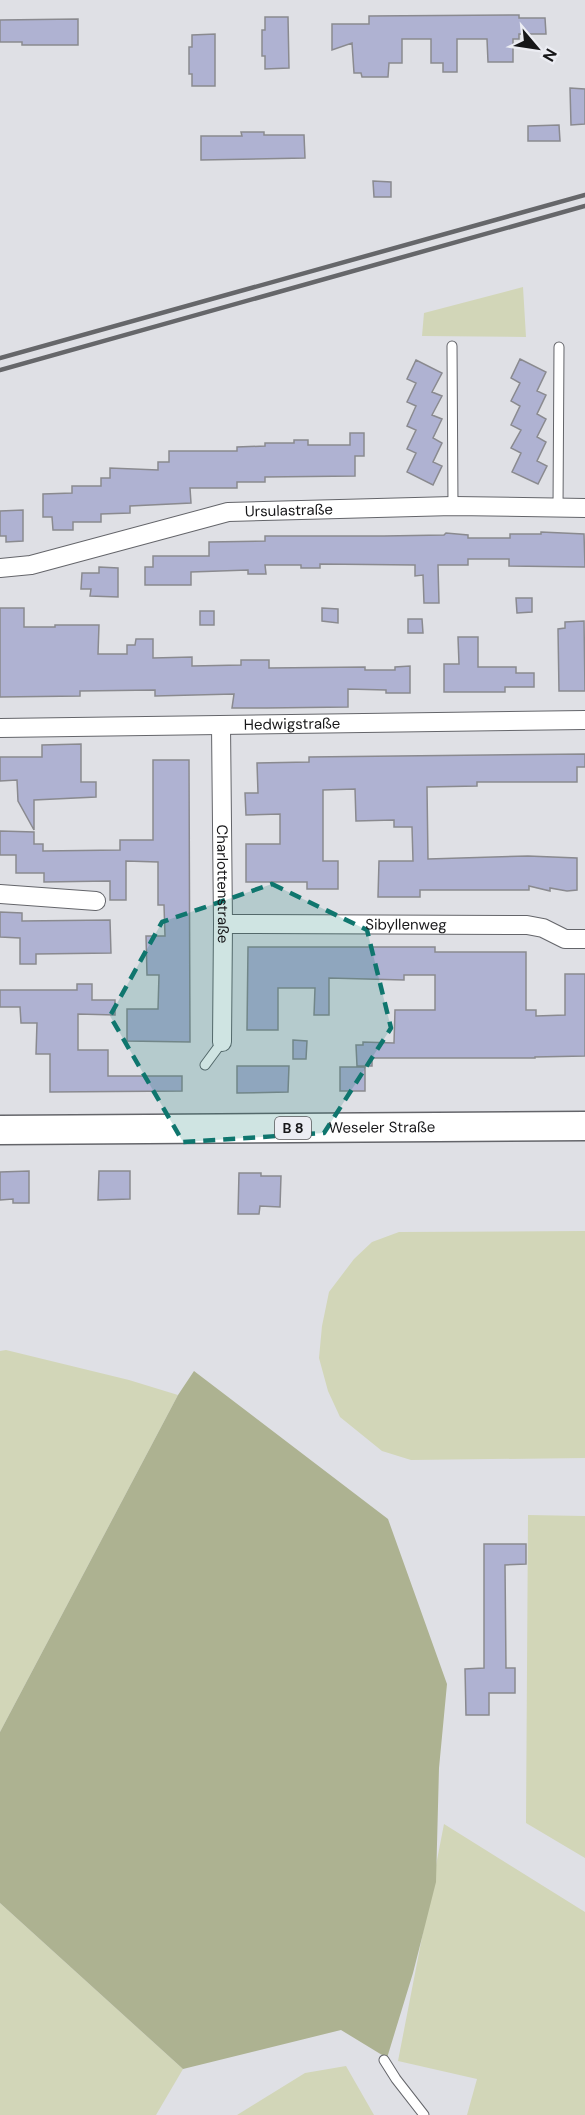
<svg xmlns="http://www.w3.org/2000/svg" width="585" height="2115" font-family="'DM Sans',sans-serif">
<rect width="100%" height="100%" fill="#dfe0e5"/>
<path fill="#d2d6b8" d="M523,287l3,50 -104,-1 2,-23z
M585,1231v227l-174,2 -29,-9 -42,-34 -12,-26 -9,-33 3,-32 7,-34 25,-33 18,-17 27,-10z
M6,1350l123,30 49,15 -178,337v-381z
M528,1515l57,1v342l-59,-35z
M444,1824l141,88v203h-118l10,-36 -79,-18z
M0,1903l183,166 -27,46h-156z
M346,2066l28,49h-137l68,-42z"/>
<path fill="#adb291" d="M194,1371l194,148 59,165 -8,84 -3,114 -23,91 -26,85 -46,-28 -158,39 -183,-166v-171l178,-337z"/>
<path fill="#afb2d2" stroke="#8a8a8f" stroke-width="1.5" d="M519,15v3h26l1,16h-27v5h-6v23h-25l-1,-23h-30v33h-14v-9h-12v-24h-29v24h-13l-1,14h-26l-1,-4h-7l-2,-30 -20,7v-26h37v-8z
M265,17h23l1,51 -24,1v-13h-3v-26h3z
M78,19v26h-56v-3h-22v-22z
M215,34v52h-23v-12h-3v-27h3v-12z
M570,88l15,1v35l-14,1z
M559,125l1,16h-32v-15z
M241,132h23v3h40l1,23 -104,2v-24h41z
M373,181l18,1v15h-17z
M520,359l26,13 -9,19 9,4 -9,19 9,5 -9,18 9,5 -9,19 10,5 -9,18 -26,-12 9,-19 -10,-5 10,-18 -10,-5 9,-19 -9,-5 9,-18 -9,-5z
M416,360l26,13 -10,19 10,4 -10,19 10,4 -9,19 9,5 -9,19 9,4 -9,19 -26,-13 9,-19 -9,-4 9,-19 -9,-4 9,-20 -9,-4 9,-19 -9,-4z
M350,433h14v23h-9v20l-90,1v5h-28v6h-47l1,15 -61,3v7l-29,1v8h-28v8h-20l-1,-13h-9v-23l29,-1v-7h29v-8h9v-10l48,2v-8h11v-11h68v-4l28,-1v-3h29v-3h14v5h42z
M23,510v31l-17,1v-6h-6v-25z
M541,532l43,2 1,33 -76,-1v-7h-41v6h-30l1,38h-15l-1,-28 -8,1v-11l-95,-1v4h-19v-3h-36l1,9h-18v-4l-57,2v13h-46v-18h8v-11h56v-14l56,-1v-5h119l60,-1 2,-2 22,2v3h42v-4h31z
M99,567l19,1v29l-28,-1 1,-7h-10l1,-16h17z
M516,598h16v14l-15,1z
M0,608h24v19h31v-2h44l-1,29h29v-9h8l1,-6h17v19l39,-1v9l49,-1v-5h28v8l96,-1v3h30v-3l15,-1v27h-24v-3l-38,-1v18l-82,1h-34l2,-14 -79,2v-6l-75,1v5l-80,1z
M322,608l16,1v14l-16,-2z
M200,611h14v14h-14z
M408,619h14l1,14h-15z
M584,621l1,70h-26l-1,-62 7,-1v-6z
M458,637h20v30h38v6h18v14h-29v5h-61v-28h15z
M81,744v38h15v15l-62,3v30l-16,-29 -1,-21 -17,1v-24h42v-12z
M585,754v13h-8v15h-100v4l-50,1 1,72 100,-3 49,2v32l-10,1 -17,-3v3l-21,-5v4h-109v7h-42l1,-36h34l-1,-34h-18v-7l-38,1 -1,-32 -32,1v71h15v28h-31v-7h-61v-38h34v-30l-34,1 -1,-22h13l-1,-30 52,-1v-5z
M153,760h36l1,282 -63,-1v-32h31l1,-34h-12l-1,-39h19l-1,-31h-6v-43l-32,-1v39h-16v-19l-66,1v-9h-28v-18h-16v-24l34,1v12h9v7l77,-1v-10h33z
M0,912l22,1v8l88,-1 1,33 -75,1v10h-16v-26l-20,-1z
M248,947h187v5h91v58h10v6l29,-1v-41h20v82l-50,1v1h-163v8h-15l-1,-21h7v-3l31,1 1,-33h40v-35h-31v5l-75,-2v37h-15l1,-27h-37v42h-31z
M77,984h15v16h23v15l-37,-1v36h30v26h74v15l-132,1v-38h-14l1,-31h-16l-1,-16h-20v-17h77z
M293,1040l14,1 -1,18h-13z
M237,1066h52l-1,26 -51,1z
M340,1067h25v24h-25z
M29,1171v32h-16v-4l-13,1v-28z
M99,1171h31v28l-32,1z
M239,1173h22v3h20l-1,31 -20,-1 -1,8h-21z
M484,1544h42v20l-21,1 1,103h9v25h-26v22h-23l-1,-46 19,-1z"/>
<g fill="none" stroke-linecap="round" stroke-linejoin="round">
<g stroke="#64656a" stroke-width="11">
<path id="service" d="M452,346l1,160
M558,508l1,-161
M205,1065l17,-23
M384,2060l12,19 28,36"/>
</g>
<g stroke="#64656a" stroke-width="20">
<g id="minor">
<path id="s1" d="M0,568l31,-3 197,-53 225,-6 132,2"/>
<path id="s2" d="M221,725l2,199 -1,118"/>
<path id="s3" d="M0,728l585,-8"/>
<path d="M0,894l96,7"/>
<path id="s4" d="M223,924l304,1 16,3 22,11h20"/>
</g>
</g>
<g stroke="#64656a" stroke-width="31">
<g id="primary">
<path id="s5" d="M0,1130l585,-4"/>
</g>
</g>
<use href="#service" stroke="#fff" stroke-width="9"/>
<use href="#minor" stroke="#fff" stroke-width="18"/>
<use href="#primary" stroke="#fff" stroke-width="28"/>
<path stroke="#66676a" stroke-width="4.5" d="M0,358l585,-163
M0,370l585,-164"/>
</g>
<path fill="#0f766e" fill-opacity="0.2" stroke="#0f766e" stroke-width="4.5" stroke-dasharray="12 8" stroke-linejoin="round" d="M272,884l95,46 24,98 -67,105 -141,9 -73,-126 52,-94z"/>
<g text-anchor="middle" stroke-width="4.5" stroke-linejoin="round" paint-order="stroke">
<rect fill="#ecedf3" stroke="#57575a" stroke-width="1.5" x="275" y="1117" width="36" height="22" rx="4.5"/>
<g font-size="14" font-weight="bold" fill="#171719">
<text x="293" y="1133">B 8</text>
</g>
<g font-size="15" fill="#171719" stroke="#ecedf3">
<text dy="5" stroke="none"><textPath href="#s1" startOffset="296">Ursulastraße</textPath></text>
<text dy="5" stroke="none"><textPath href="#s3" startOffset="292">Hedwigstraße</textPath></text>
<text dy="5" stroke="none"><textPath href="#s2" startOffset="159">Charlottenstraße</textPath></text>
<text dy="5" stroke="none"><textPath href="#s4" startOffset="183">Sibyllenweg</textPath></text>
<text dy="5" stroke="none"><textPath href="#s5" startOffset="382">Weseler Straße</textPath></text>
</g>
</g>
<g transform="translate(537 48) rotate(119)" stroke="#ecedf3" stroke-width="4.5" paint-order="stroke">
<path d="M0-4.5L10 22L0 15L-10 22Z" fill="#171719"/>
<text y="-9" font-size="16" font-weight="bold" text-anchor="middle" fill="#171719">N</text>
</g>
</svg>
